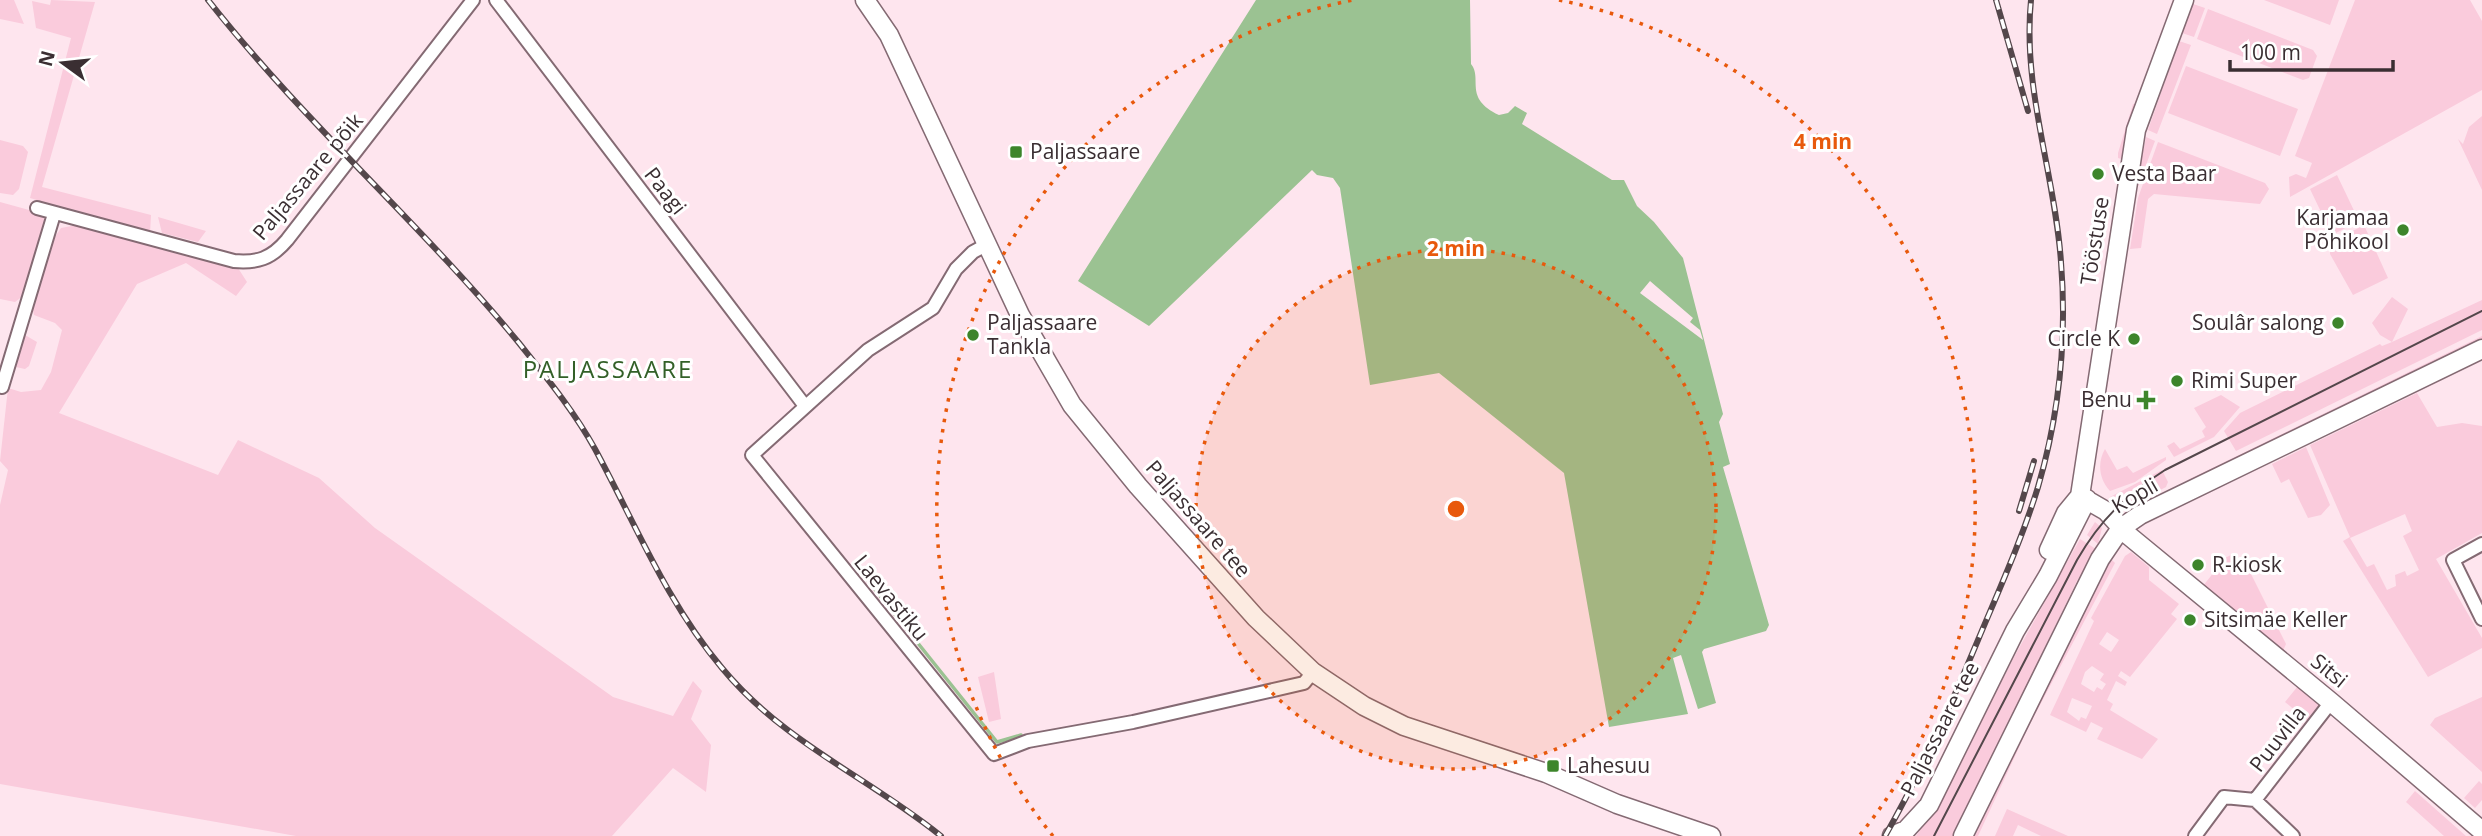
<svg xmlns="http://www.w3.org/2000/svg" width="2482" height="836" font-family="'Open Sans',sans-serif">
<rect width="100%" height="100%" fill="#fee5ee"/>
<path fill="#facbdc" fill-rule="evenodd" d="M0,0h14l10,24 -24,-5z
M51,0l44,2 -53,185 109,28 -1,19 -120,-36 41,-160 -35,-10 -4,-27 18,4z
M2264,0h75l-9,25z
M2355,0h115l12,21v69l-192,107 -1,-20 7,-3 10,4 6,-15 -17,-7z
M2193,4l12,4 -11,29 -12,-4z
M2208,9l105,41 4,6 -8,22 -6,2 -106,-41z
M2179,41l12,4 -34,89 -9,-4z
M2186,66l112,43 -18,47 -112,-43z
M2133,104h3l-15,55 -3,-1v-5z
M2482,116v74l-24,-51 5,5 6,-17z
M2146,137l9,4 -21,56z
M0,140l23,6 5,6 -9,37 -6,6 -13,-2z
M2158,142l107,41 4,6 -9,15 -106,-10 -6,5 -7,49 -11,1 8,-51z
M2337,175l22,46 -27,14 -22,-46z
M0,202l40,11 5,7 -22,76 -8,6 -15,-3z
M158,217l48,14 -8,11 -36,-9z
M77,225l161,43 9,14 -11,14 -50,-33 -49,21 -78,129 159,62 20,-35 81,38 56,50 238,169 60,19 20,-35 9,10 -11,28 20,26 -5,47 -33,-24 -61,68h-316l-296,-52v-279l8,-35 -8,-9 8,-73 13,4 20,-2 10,-18 11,-42 -7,-7 -21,-8 -2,-10 16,-58 13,-19z
M2364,225l24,53 -35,17 -23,-41v-6l6,-2 -2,-5z
M2392,297l16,12 -16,33 90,-42v30l-246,121 -12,-20 16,-18 140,-69 2,2 10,-4 -12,-7 -8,-12z
M25,335l12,7 -8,24 -4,3 -9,-2z
M2482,336v4l-291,142 -1,-3z
M2417,393l20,34 25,-4 20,3v107l-46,26 46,79v10l-54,29 -85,-136 7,-4 -40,-92zM2405,514l7,17 -9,5 16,34 -12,6 -2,-5 -10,4 1,11 -9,4 -13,-26 -7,3 -17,-29z
M2221,395l19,12 -26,30 -40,20 -7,-11 7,-4 6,7 25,-12 -3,-6 4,-4 -12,-19z
M2306,447l24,58 -9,10 -13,3 -19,-39 -8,4 -9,-19z
M2105,449l12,21 10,-4 6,7 33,-16v3l-31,22 -25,9c-11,-12 -13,-28 -5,-42z
M2162,470l6,12 -2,5 -33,17 -2,5 -21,-12z
M2095,522l7,6 -4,16 -11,-9z
M2080,539l16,10 -19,32 -123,255h-38l23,-33 75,-146z
M2131,552l18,15v13l30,24 -8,10 6,5 -47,58 -9,-6 -3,5 9,6 -2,4 -9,-5 -9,19 6,4 -3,6 48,29 -16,20 -45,-20 6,-11 -12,-6 -5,10 -36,-17 44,-94 -3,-3 34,-62zM2107,632l12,8 -8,12 -12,-8zM2092,666l12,8 -4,6 6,4 -4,6 -5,-3 -3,5 -13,-8 4,-12zM2072,698l20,8 -6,13 -5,-2 -2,4 -12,-9z
M2233,554l12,8 41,82 -3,7 -80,-65 22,-28z
M2111,559l4,4 -86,163 -51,110h-6l109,-225z
M994,672l7,47 -12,3 -11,-45z
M2298,686l24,19 -13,17 -24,-20z
M2482,697v75l-52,-47 5,-7z
M2479,781l3,3v16l-7,8 -11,-10z
M2415,791l51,45h-22l-38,-34z
M2007,809l61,27h-27l-23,-11 -5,11h-18z"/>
<path fill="#9bc292" d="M1256,0h214l1,64c12,15 -8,34 28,51l9,-2 7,-7 12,7 -5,11 90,56h12l13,26 17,16 29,36 40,156 -4,8 11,42 -7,3 46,158 -3,6 -62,18 -2,3 14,51 -18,6 -17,-54 -8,3 15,56 -79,13 -45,-254 -125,-100 -69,12 -30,-197 -7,-10 -16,-3 -5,-5 -163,156 -71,-45z"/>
<path fill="#fee5ee" d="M1650,281l43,37 -3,4 10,8 3,10 -63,-47z"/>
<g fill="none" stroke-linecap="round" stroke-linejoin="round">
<path stroke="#9bc292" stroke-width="3.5" d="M865,577l132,165 24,-7"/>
<g stroke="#846a73" stroke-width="16">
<path id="street" d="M496,0l309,406
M37,208l197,53c23,2 37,-2 53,-21l186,-240
M986,245l-13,7 -17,17 -23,39 -65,42 -116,105 242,299 34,-13 105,-19 171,-39 9,-11
M2,387l52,-173
M2482,544l-29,16 29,59
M2255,800l76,-98
M2195,836l29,-39 31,3 38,36"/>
</g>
<g stroke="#846a73" stroke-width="21">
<path id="secondary" d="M865,0l24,35 131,280 52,90 66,81 118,132 57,54 51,34 40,20 142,47 71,31 94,32
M2080,496l26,15 22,24 203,167 151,129
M2080,496l56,-366 48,-130
M2049,550l17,-37 14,-17
M1892,836l14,-6 23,-25 86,-174 33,-55 39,-77
M1963,836l137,-277 21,-31 19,-13 342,-166"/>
</g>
<use href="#street" stroke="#fff" stroke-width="12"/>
<use href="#secondary" stroke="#fff" stroke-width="18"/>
<path stroke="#54474b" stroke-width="2" d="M1934,836l143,-276c23,-40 49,-65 88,-90l317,-159"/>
<g stroke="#54474b" stroke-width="6">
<path id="rail" d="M208,0c96,122 213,224 311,343 27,34 55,68 76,106 40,74 72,154 127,219 62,75 146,109 219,168
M1996,0l32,111
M2019,511l15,-50
M1885,836c36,-63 65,-129 93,-196 21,-50 44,-101 60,-153 21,-72 29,-150 23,-225 -6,-88 -39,-173 -30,-262"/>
</g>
<use href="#rail" stroke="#fff" stroke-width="3.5" stroke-dasharray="10" stroke-linecap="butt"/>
</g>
<circle cx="1456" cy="509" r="260" fill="#e8590c" fill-opacity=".12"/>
<g fill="none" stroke="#e8590c" stroke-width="3.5" stroke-dasharray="3.5 7">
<circle cx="1456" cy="509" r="260"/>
<path d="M1053 836A519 519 0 0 1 1353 0M1559 0A519 519 0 0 1 1859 836"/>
</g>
<g fill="#3d852b" stroke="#fff" stroke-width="2.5">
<rect x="1009" y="145" width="14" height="14" rx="3.5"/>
<circle cx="2098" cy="174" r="7"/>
<circle cx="2403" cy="230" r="7"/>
<circle cx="2338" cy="323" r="7"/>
<circle cx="973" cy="335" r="7"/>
<circle cx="2134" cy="339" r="7"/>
<circle cx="2177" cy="381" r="7"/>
<path d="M2142.5 389.5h7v7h7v7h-7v7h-7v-7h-7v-7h7z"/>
<circle cx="2198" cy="565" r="7"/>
<circle cx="2190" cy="620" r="7"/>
<rect x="1546" y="759" width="14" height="14" rx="3.5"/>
</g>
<g text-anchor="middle" stroke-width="6" stroke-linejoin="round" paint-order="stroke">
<g font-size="21" fill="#3a2e32" stroke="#fff" text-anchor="start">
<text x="1030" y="159">Paljassaare</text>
<text x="2112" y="181">Vesta Baar</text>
<text x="2389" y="225" text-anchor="end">Karjamaa<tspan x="2389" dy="24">Põhikool</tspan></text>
<text x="987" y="330">Paljassaare<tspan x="987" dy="24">Tankla</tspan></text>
<text x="2324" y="330" text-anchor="end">Soulâr salong</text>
<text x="2120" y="346" text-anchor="end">Circle K</text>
<text x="2191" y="388">Rimi Super</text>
<text x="2132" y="407" text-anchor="end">Benu</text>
<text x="2212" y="572">R-kiosk</text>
<text x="2204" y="627">Sitsimäe Keller</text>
<text x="1567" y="773">Lahesuu</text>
</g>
<g font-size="21" fill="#3a2e32" stroke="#fff">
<text transform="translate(308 177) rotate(-50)" y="7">Paljassaare põik</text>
<text transform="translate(665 191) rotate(52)" y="7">Paagi</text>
<text transform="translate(2095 241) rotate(-81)" y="7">Tööstuse</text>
<text transform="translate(2135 496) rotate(-30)" y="7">Kopli</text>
<text transform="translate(1198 519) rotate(49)" y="7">Paljassaare tee</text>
<text transform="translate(891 598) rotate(51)" y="7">Laevastiku</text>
<text transform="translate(2329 671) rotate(39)" y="7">Sitsi</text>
<text transform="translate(1940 729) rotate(-63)" y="7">Paljassaare tee</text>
<text transform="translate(2278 739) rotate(-52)" y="7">Puuvilla</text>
</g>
<g font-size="24" letter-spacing="2" fill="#336028" stroke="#fff">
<text x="608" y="378">PALJASSAARE</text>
</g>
</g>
<circle cx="1456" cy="509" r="10" fill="#e8590c" stroke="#fff" stroke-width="3.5"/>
<g font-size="21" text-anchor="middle" font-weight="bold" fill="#e8590c" stroke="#fff" stroke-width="6" stroke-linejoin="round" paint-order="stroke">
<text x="1823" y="149">4 min</text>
<text x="1456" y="256">2 min</text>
</g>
<g transform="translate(63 63) rotate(285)" stroke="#ffffff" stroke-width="5" paint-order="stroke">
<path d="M0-5L12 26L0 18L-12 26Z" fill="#3a2e32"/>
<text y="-10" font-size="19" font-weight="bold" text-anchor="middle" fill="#3a2e32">N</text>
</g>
<path d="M2230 60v10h163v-10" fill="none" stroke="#3a2e32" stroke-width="3.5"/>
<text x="2240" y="60" font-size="21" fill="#3a2e32" stroke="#ffffff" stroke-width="5" paint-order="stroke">100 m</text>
</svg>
